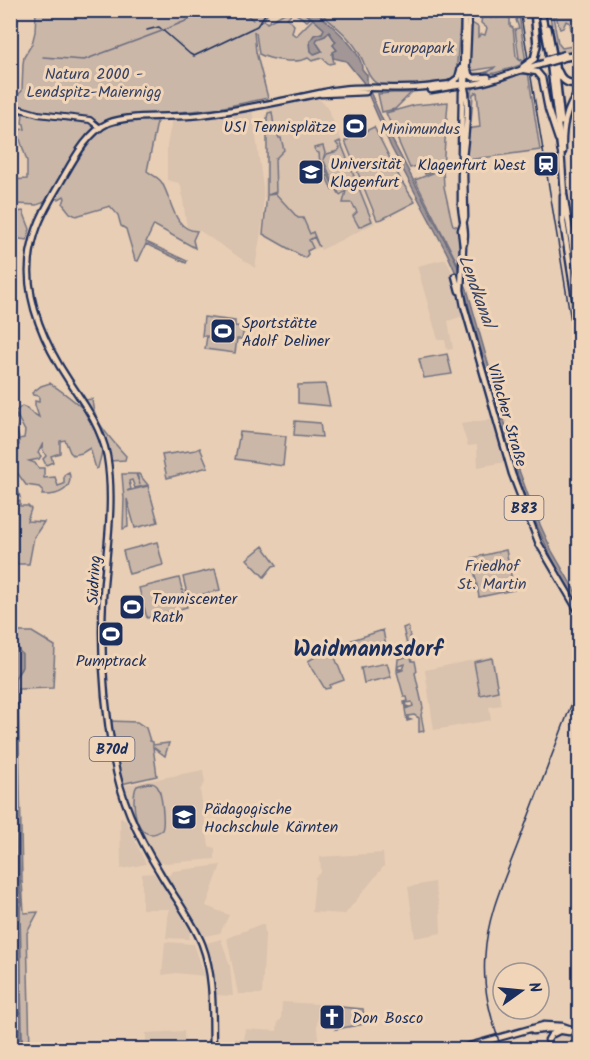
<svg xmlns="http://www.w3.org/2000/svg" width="590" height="1060" font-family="Kalam,sans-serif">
<rect width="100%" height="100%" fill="#e8ceb4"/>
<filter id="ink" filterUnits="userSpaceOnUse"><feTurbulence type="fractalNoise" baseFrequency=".0167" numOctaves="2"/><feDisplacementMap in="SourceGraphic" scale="12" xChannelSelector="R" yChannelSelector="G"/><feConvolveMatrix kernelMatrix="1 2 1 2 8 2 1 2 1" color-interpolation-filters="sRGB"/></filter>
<g filter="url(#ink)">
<path fill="#d9c2ae" d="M318,98l9,9 31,70 17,46 -54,27 -2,-3 -5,3 -6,-10 6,-3v-4l-7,1 -43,-37 4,-91z
M252,109l11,78v32l-8,49 -55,-37 -13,-3 -6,-42 -2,-3 -12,-3v-35l5,-25z
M446,259l7,15 10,42 -15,5 5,28 -6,1 -2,-10h-7l-21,-74z
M493,419l12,43 -27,5 -1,-22 -9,1 -7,-22z
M493,656l8,49 -12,2 2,13 -57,10 -9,-60z
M203,770l2,13 -5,7 9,56 6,2v11l-49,4 -7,-1 -8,-9 -13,-27 -16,-40z
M120,817l6,4 20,43 -25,5z
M383,853l1,13 -39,48 -33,-2 3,-35 6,-5 -1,-15z
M221,865l-15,41 23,9 -9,18 -15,3 -4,-2 -34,-57 6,-6z
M153,873l17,24 20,34 -1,8 -23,-1 3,-29h-27v-35z
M434,882l6,28 1,23 -26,5 -7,-51z
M261,924l3,1 1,10 -3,59h-24l-11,-56z
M221,939l9,27 3,30 -18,-1 -10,-49 2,-3z
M165,942l29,2 11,32 -29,-3 -14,2z
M282,1002l36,2 -1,26 3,19h-85v-10l9,1 1,-11 32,2 1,-10 3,-1z
M184,1031l1,18 -39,-2v-14z
M562,1032l17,6v11l-27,1 2,-15z"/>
<path fill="#cab7a8" stroke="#727383" stroke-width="1.5" d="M252,10l3,4 3,-3h11l-5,9 3,3 21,-12h13l9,7 -3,3 -14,-9 -6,6 7,7 -2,8 4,3 17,-17 12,10 -3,4c-10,3 -13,7 -11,18l4,3 7,-3 -6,-9 1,-4 8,-2 4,-4 7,10 -3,3 4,5 -5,4 2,9 -5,1 -7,-6 -10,3 -4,-3c-11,6 -38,2 -49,-4l-3,-21 -2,-1 2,20 12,46 -54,11 -55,5v2l62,-6 92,-19 -92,20 -63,6 -11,54c5,4 13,7 15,12 10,16 11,47 35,48l-4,9 2,8 -41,-23 -8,17 41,19 -1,2 -40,-19 -8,17 -3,-1 -9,-31 -5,-3 -3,-11 -8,-9 -34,10 -6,-3 -7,-9 2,-6 -1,-2 -5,3c-8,-3 -15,5 -23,6 -9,0 -17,-2 -25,0v-25l16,-1v-18l-10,-31 8,-1 -1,-5 -2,-1 1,-9 -10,-1 -1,-5 13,4v-4l-14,-5v-9h8l3,-3 1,-27 1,-7 8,-13 3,-12 1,-21z
M318,11h52l1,6 14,-4 -1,-2h77l-5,64 -5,5c-16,2 -55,9 -70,5 -13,-3 -15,-20 -21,-30 -8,-17 -28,-32 -42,-44z
M487,11h6l4,7 2,-1 -2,-6h7v3l6,5v7l3,2 3,28 4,5 2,-1 -3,-2 -4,-29 4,-1 -3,-8 3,-5 7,48c-13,4 -43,17 -55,10 7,1 19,0 24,-6l-25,4 -1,-2v-49l3,-1v4l6,4v10l4,-3 3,1 2,-7 -6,-5 1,-7 4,-1 5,3z
M549,11h3l6,32 4,5 11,-2 -3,-23 -4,-2 -3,7 -3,1 -4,-13 7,-5h16l-4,1 4,9v14l-4,1 4,9v9l-5,-2 -17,2z
M528,72l12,78 -73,10v-31l13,-2 -3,-35 -4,2 -2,29 -4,2 4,-34 3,-3 7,-3z
M393,93h18l-16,16 -13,3 -4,-18z
M448,102l-5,65 -2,1 -4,-2 -6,2v4l-6,2 -2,-7 -3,-2 -10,3 -24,-55 29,-8z
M272,112l2,14 5,12h2l3,12 -9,9 1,33 -8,3 8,-1 22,24h5l7,16 3,-2 6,15 -5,-10 -5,3 4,8 -6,3 1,3 -3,4 -42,-24 4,-39v-77l1,-5z
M374,127l28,55 13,20 -33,17 -5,1 -32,-79z
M340,141l32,80 -13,6 -6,-11 4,-4 -5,-9h-9l3,-12 -6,4 -5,-8 -11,-26c1,9 6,17 10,28l-2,1 -6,-14h2l-1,-3h-3l2,-1 -3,-1 -3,-7 -1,-11 -3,-1 -2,-4 9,-2 2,7 -2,7 4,-6 11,-3 2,-3 -4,-5z
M443,169l1,18 8,35 1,3 6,2 1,41 -45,-88z
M23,211l7,18 -3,11 -7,-1 -9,-8v-14l6,-5z
M204,317l31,4v5l9,1 -2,12h-5l-2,14 -30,-4 2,-13h-5z
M447,354l5,20 -28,4 -5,-19z
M50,383c22,16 52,34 52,66 0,6 -3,13 -4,19l-2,1 -6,-21 -8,5 -9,2 -3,-3 -5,-12 -5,1v12l-9,3 2,6 -7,3 -3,-6 3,-3 -4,-8 1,-5 -5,10 3,3 -2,3 -10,2 6,2 3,5h6v10l11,-1 3,9 6,-2v-9l5,-3c5,18 -12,24 -27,23l1,-4 -4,-4 -13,-2 -10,-14 -3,-1 7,27 -2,-2 -5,1 -2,-11 -1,-35 9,-5v-6l-8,2v-23l4,-4 2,4 -3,3 5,18 5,-1 1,-7 -10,-19 7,-6 5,2 2,3 10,6 -4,-12v-4l4,1v-6l-6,-1 -1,-2 9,-7z
M325,384l5,22 -32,-3v-18z
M92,399c1,23 20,41 34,57l-1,4 -15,1 -7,-27 -19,-34z
M295,421l25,2 2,14 -28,-2z
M240,432l46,4 -3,30 -48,-7z
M200,448l8,19 -41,11 -5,-23 34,-5z
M122,474h14l4,11 -3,-11h2l9,11 -13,3 -3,-8 -3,1 2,8 -4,2 21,-5 10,36 -23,6 -8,-29 1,28 -5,2 1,-30z
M10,501h10v5h8l3,3 -4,12 17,1 -10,15 -5,27h-18v-24l1,-4 -1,-1z
M157,542l6,23 -34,9 -6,-23z
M263,546l14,19 -4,1 -9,11 -17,-18z
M506,550l8,40 -35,7 -7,-39z
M215,569l5,21 -32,8 -5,-21z
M179,578l8,29 -40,11 -8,-30z
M10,612l6,20h16l23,14 -2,42 -35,1 4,190h-2l-5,-201 6,-9 -2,-20 -5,-4z
M408,626l4,20 -4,1 4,14h3l2,10 -2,2 8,35 -2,7 3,16 -5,1v-14l-5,-3 -6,1v3l3,1 -4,1 -2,-12 8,-3 -1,-4 -7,1 1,3 3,1 -4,1 -1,-6 4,-1 -1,-4h-3l-7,-25 6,-2 2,-6 -7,2v3h4l-5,1 1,-11 8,-2 -1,-5 3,-3 -5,-21z
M383,630l3,17 7,1 -42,7 -5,-13z
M11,639l2,30 4,209h-2z
M332,650l12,30 -14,5v3l-5,1 -17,-28 14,-8z
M492,658l6,33 -18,4 -6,-33z
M387,663l4,14 -27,6 -3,-15z
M109,721l28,1 9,6 4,13 3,1v3l16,-2 -4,13 -12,-9 4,29 -36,8z
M148,783c4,0 6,0 9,3 5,6 8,37 5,44 -28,19 -32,-35 -25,-44z
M22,881l2,32 14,-1 -11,21 3,116h-8l-2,-142 2,-2 -2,-23z
M17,966l3,83h-9l1,-52h-1v-30z
M340,1007l23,2 2,15 -29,5 3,-3z"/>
<path fill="#a29796" stroke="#6c6d80" stroke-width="1.5" d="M304,11h11c15,13 47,39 47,58l5,6v10l20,45 68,130 12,29 49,173 17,47 19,42 27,47v8c-61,-96 -82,-201 -113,-310l-19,-43 -56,-106 -28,-65 -17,-21 -13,-3v-6l4,-2 -4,-5 3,-3 -7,-10 -4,4 -8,3 -1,3 6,9 -8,3 -3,-3 -1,-10 4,-6 8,-2 2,-4z
M11,621l3,24 8,9v13l-7,11 5,215 2,4 -2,10 2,143 -2,-1z"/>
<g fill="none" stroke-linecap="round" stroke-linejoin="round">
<path stroke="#6c6d80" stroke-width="1.5" d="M241,10l12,10
M10,18l8,3
M164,30l48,-20
M43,57l41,3 78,-29"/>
<g stroke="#1b2f5e" stroke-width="8">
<path id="secondary" d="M10,106l28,8 52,6 10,8"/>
</g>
<g stroke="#1b2f5e" stroke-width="9">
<path id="primary" d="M464,10l-1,72c9,22 0,69 -2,93 0,10 0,19 0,29 0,13 7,29 2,42l-2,44 3,16 48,168 27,70 41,70
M468,70l1,5 5,3 14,-1
M542,78l6,31 10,30
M451,83l7,-5 3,-10
M431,90l31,-5
M321,94l45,-2
M561,150l3,44 16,101
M563,152c-1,-23 2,-43 17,-62
M463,159l-2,-3 1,-64 4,-11 3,-71
M563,196v26l17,108
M463,246l-2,-16 4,-13 -1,-43
M455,276l4,15
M533,1031l17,-2 19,3
M548,1040l3,-5 8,-4
M89,1050h55
M213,1050c-1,-36 2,-72 -11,-106 -11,-27 -29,-48 -43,-73 -21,-34 -38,-71 -45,-111 -10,-54 -14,-108 -11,-163 3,-47 12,-94 4,-141 -6,-29 -22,-51 -38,-75 -27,-41 -50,-91 -36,-140 5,-21 16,-39 27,-58 12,-20 26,-50 48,-60 21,-9 67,-5 92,-8 42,-5 84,-14 125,-23 27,-7 58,-3 85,-4 15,0 28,-3 43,-4 7,0 14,1 21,0 16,-2 32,-9 47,-14
M455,1050l89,-25 18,1 18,6"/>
</g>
<g stroke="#1b2f5e" stroke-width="10">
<path id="highway" d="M541,10l8,42 12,99
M548,28l7,37 6,57
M566,57l7,-1 7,3
M534,59l3,-13 -3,-36
M558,71c4,10 11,15 22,11"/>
</g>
<use href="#secondary" stroke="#f1d5b8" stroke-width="4"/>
<use href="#primary" stroke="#f1d5b8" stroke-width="4.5"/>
<use href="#highway" stroke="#f1d5b8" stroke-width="5"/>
<path stroke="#1b2f5e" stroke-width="1.5" d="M147,30l12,-3 31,27 4,2 63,-30 11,-16"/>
<path stroke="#1b2f5e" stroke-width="1.5" d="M520,10l60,366
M502,1050c-11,-31 -20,-62 -17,-95 2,-40 20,-77 34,-114 20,-53 41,-106 61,-159"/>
<g stroke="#1b2f5e" stroke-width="9" stroke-linecap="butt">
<path id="primary-bridge" d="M545,60l20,-6
M524,70l13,2 5,6"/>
</g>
<g stroke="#1b2f5e" stroke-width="10" stroke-linecap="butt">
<path id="highway-bridge" d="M523,67l11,-8
M521,70l45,-13"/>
</g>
<use href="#primary-bridge" stroke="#f1d5b8" stroke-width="4.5"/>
<use href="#highway-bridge" stroke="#f1d5b8" stroke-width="5"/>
</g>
</g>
<defs>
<g id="stadium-square" transform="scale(1.35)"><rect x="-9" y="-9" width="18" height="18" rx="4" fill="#1b2f5e" stroke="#f1d5b8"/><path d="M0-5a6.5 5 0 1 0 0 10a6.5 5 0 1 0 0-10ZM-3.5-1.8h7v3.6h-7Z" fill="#fff"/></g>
<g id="station-square" transform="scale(1.35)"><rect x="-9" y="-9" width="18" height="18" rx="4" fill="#1b2f5e" stroke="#f1d5b8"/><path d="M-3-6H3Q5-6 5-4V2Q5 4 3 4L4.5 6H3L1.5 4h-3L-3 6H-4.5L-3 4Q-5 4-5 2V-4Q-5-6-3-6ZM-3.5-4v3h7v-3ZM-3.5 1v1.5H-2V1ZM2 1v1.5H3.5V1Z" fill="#fff"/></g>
<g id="university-square" transform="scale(1.35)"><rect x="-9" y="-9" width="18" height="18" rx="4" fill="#1b2f5e" stroke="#f1d5b8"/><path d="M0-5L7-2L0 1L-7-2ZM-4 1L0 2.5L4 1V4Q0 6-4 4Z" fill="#fff"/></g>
<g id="school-square" transform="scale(1.35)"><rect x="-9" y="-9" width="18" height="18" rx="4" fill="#1b2f5e" stroke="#f1d5b8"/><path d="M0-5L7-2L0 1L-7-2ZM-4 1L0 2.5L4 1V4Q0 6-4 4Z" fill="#fff"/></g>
<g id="church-square" transform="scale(1.35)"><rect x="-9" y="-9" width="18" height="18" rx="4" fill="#1b2f5e" stroke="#f1d5b8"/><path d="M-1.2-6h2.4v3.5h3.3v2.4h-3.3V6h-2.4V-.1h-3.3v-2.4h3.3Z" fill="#fff"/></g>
</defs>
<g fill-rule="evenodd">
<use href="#stadium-square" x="355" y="126"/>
<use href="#station-square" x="546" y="164"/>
<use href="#university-square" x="311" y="172"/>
<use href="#stadium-square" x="223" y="331"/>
<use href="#stadium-square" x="132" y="607"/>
<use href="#stadium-square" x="111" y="634"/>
<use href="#school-square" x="184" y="817"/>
<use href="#church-square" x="332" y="1017"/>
</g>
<g text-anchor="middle" stroke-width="6" stroke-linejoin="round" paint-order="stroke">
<g fill="#f1d5b8" stroke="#5b6179" stroke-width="1.5">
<rect x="504.5" y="496" width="39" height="24" rx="4.5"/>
<rect x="89.5" y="737" width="45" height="24" rx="4.5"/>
</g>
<g font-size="15" font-weight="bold" fill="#1b2f5e">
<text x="524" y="513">B83</text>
<text x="112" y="754">B70d</text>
</g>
<g font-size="16" fill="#354369" stroke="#f1d5b8">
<text x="418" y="53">Europapark</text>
<text x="94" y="79">Natura 2000 -<tspan x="94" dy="18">Lendspitz-Maiernigg</tspan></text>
<text x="420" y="134">Minimundus</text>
<text x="492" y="571">Friedhof<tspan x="492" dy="18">St. Martin</tspan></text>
</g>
<g font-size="16" fill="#1b2f5e" stroke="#f1d5b8" text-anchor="start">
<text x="336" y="132" text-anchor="end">USI Tennisplätze</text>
<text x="330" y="169">Universität<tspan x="330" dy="18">Klagenfurt</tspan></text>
<text x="526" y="170" text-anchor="end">Klagenfurt West</text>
<text x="242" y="328">Sportstätte<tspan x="242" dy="18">Adolf Deliner</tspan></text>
<text x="152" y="604">Tenniscenter<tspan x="152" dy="18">Rath</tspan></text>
<text x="111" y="666" text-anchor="middle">Pumptrack</text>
<text x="204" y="814">Pädagogische<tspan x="204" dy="18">Hochschule Kärnten</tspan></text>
<text x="352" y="1023">Don Bosco</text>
</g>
<g font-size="16" fill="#1b2f5e" stroke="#f1d5b8">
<text transform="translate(508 415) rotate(74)" y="6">Villacher Straße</text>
<text transform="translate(93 580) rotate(-87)" y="6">Südring</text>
</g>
<g font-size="18" font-style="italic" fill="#364469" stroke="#f1d5b8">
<text transform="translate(477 291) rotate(70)" y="6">Lendkanal</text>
</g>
<g font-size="22" font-weight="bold" fill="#1b2f5e" stroke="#f1d5b8">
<text x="368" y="656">Waidmannsdorf</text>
</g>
</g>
<rect width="590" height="1060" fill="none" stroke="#f1d5b8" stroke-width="36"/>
<rect x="18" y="18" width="554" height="1024" fill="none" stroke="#1b2f5e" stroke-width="2" filter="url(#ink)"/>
<g transform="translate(521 991) rotate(75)"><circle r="28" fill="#f1d5b8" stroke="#9b9394" stroke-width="1.5"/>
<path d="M0-4.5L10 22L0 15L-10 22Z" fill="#1b2f5e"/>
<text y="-9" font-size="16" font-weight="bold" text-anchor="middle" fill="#1b2f5e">N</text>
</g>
</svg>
